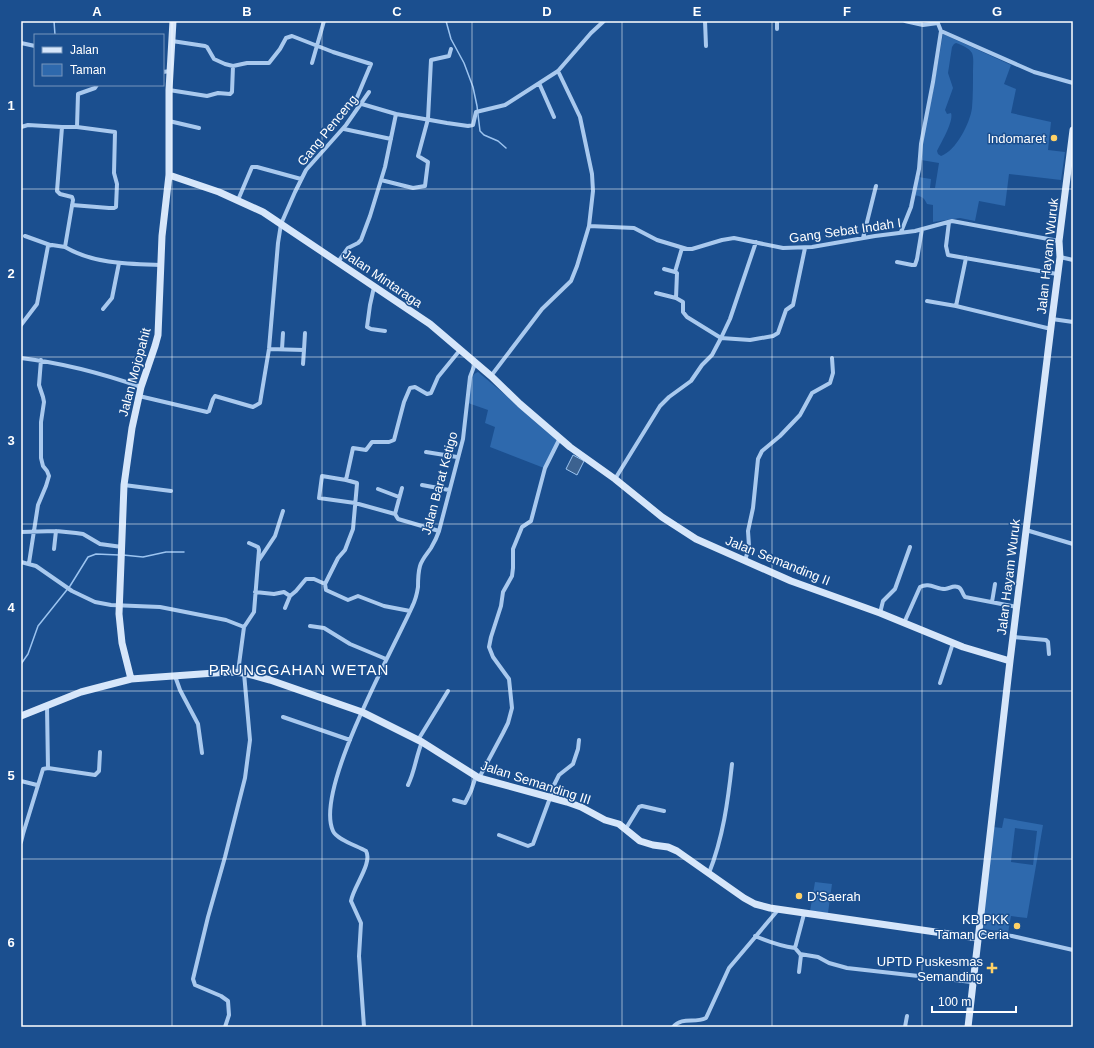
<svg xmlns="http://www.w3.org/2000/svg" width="1094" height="1048" font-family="Arial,sans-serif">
<rect width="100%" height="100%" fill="#1b4f8f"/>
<path fill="#2e69ad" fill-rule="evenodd" d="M943,34l68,31 -7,19 12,5 -5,24 40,9 -3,28 17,2 -4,28 -52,-6 -4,32 -26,-5 -4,20 -15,-3 -27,4v-17l-6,-1c-3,-7 -6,-8 -14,-9l5,-18 13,2 -1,9h5l4,-25 -18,-3 2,-26 9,-37zM956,43c6,2 13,5 16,10 2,5 1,12 1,18 0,12 0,25 -1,37 -2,15 -16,43 -31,48l-3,-2 -1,-3c4,-8 17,-30 14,-38l-4,1 -2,-4 8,-22 -5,-15 4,-26 2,-3z
M478,372l80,67 -14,29 -54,-21 5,-20 -10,-4 3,-13 -20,-7c1,-10 0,-28 10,-31z
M1004,818l39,7 -16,93 -16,-2 -3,17 -28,-5 13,-101 9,1zM1015,828l22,3 -4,34 -22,-3z
M815,882l17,2 -4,29 -18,-2z"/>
<path fill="#3c6290" stroke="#9cc4f0" d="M573,455l11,6 -7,14 -11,-6z"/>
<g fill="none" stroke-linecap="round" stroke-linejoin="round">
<path stroke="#9cc4f0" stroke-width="1.5" d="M54,21l1,14
M446,21l5,18 13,24 9,24 4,19 3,25 4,4 14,6 8,7
M123,555l20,2 23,-5h18
M21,664l7,-10 10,-28 32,-40 18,-29 8,-3 23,1"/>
<path stroke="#a9c9ee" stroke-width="4" d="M705,21l1,25
M905,21l18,4 15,-2
M777,29v-8
M941,31l93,41 39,11
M172,41l33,5 2,1 7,12 11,5 8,2 14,-3h22l11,-14 6,-11 6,-2 41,16 38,12 -16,38 41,12 -11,53 -15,49 -9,24 -3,3 -10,5 -10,14
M21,43l14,3
M312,63l12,-42
M163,72l7,-1
M539,83l15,34
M169,90l38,6 11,-3 12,1 2,-2 1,-26
M396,114l51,9 21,3 5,-1 3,-13 29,-7 53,-34 33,-38 13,-12
M169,121l30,7
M21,127l7,-2 34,2
M344,129l47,10
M381,180l32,8 12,-2 3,-24 -10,-6 10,-37 3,-59 18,-4 2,-7
M238,200l14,-33h5l44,12
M72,205l37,3h5l2,-1 1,-23 -3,-11 1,-41 -38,-5 1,-33 17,-6 2,-3
M949,222l-3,24 2,9 109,19
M589,226l45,2 23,12 30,9h5l30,-9 12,-2 49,10 29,-1 63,-11 40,-5 37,-10 107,20
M901,232l10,-25 8,-38 2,-25 12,-62 8,-51 -4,-10
M25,236l25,9
M863,238l13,-52
M756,242l-26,77 -9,19 29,2 23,-4 5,-3 8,-23 7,-5 12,-57
M65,247c29,17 63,17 95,18
M1060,257l13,3
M897,262l15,3h3l2,-6 5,-30
M664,269l11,3
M374,287l-4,18 -3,22 4,2 14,2
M656,293l20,5
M927,301l29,5 95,23
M956,306l10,-48
M103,309l9,-11 7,-35
M1052,319l21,3
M21,325l16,-21 11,-58 4,-1 13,2 8,-47 -1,-3 -12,-3 -3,-3 5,-64h15
M269,349l35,1 -1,14
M282,349l1,-16
M304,350l1,-17
M21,358c42,5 80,15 120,29
M491,376l51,-67 29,-28 6,-15 12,-40 4,-35 -1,-17 -12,-57 -22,-46
M139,396l68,16 2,-1 4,-12 2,-3 38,11 7,-4 9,-54 9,-106 3,-19 14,-32 11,-22 40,-45 23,-33
M426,452l31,5
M615,479l45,-73 9,-9 22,-16 11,-16 10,-10 9,-17 -34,-21 -4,-5v-10l-7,-4 1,-25 -2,-1 7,-24
M346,480l7,-32 13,2 6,-8h17l5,-2 10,-38 6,-14 5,-1 12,7 4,-1 7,-16 22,-27
M124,485l47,6
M422,485l27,5
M402,488l-7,26 3,5 41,12
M378,489l21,8
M1026,530l47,14
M21,532l35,-1 20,2 7,1 17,10 22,3
M54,549l2,-18
M259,560l16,-24 8,-25
M745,561l4,-15 -1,-15 5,-23 5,-49 4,-8 18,-15 20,-21 12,-22 18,-10 3,-10 -1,-15
M21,562l15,4 36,25 23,11 16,3 49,2 66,13 18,7 10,-15 5,-62 -1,-3 -9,-4
M29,563l9,-58 8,-19 3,-10 -2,-5 -4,-5 -2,-8v-36l3,-20 -1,-5 -4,-12 2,-25
M325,584l1,6 22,10 10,-4 26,10 26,5
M255,592l19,2 10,-2 6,4
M992,602l3,-18
M285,608l5,-12 6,-5 10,-12h8l11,5 13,-26 7,-8 3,-8 5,-13 4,-45v-1l-11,-3 -24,-4 -3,22 36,5 40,11
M880,613l3,-12 12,-12 15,-42
M904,623l16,-36c9,-5 16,2 25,2 5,0 7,-4 13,-2 4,1 4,7 7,10l52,10
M310,626l14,2 26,16 36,15
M1014,637l32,3 2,2 1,12
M238,672l6,-45
M175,676l5,14 18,34 4,29
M940,683l13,-40
M47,706l1,62
M283,717l67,23
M418,740l30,-49
M479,778l24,-45 5,-10 4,-15 -3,-29 -16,-22 -4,-10 2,-10 10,-31 2,-14 9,-16 1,-8v-19l9,-22 9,-6 14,-53 15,-30
M21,781l16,4
M408,785c7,-14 8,-29 14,-43
M454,800l11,3 6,-12 5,-15
M625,830l14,-23 3,-1 22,5
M21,834h2l20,-65 5,-1 47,7 4,-4 1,-19
M499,835l29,11 5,-2 17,-46 3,-11 6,-12 14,-11 5,-15 1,-9
M21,842l2,-8
M709,873c14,-35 19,-72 23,-109
M978,932l34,4 61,14
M755,936c14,6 25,10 40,12l6,7 -2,17
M795,948l9,-34
M800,954l18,3 11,6 18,5 125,14
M225,1027l4,-12 -1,-14 -7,-5 -26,-11 -2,-6 15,-62 17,-60 20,-79 5,-38 -6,-67
M364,1027l-5,-71 2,-33 -10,-22c2,-14 22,-38 15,-50 -8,-5 -29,-11 -33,-20 -19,-41 60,-181 79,-224 3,-6 5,-13 6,-20 0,-7 0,-14 2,-21 2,-7 7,-12 11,-18 3,-5 6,-11 8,-17l24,-92 7,-62 5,-13
M673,1027c10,-11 21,-3 33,-9l23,-50 49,-58
M905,1027l2,-11"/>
<path stroke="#d6e6fa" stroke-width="7" d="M169,175l50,17 44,20 167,112 61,52 29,28 50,43 45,32 47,38 34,22 95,42 89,32 83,34 47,14
M131,679l-9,-36 -3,-29 5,-129 8,-57 9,-41 14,-41 3,-11 4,-99 7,-61v-85l4,-69
M21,716l60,-24 50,-13 98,-7 15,1 26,7 92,32 60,30 57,36 88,24 14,5 24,13 14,4 21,17 13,4 15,2 9,4 67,47 11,6 15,4 207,30
M968,1027l42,-366 42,-342 8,-62 -1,-16 14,-111"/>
</g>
<path fill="none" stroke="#fff" stroke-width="1" stroke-opacity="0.55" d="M172,21v1006M322,21v1006M472,21v1006M622,21v1006M772,21v1006M922,21v1006M21,189h1052M21,357h1052M21,524h1052M21,691h1052M21,859h1052"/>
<g fill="#ffd166" stroke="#1b4f8f" stroke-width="1.5">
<circle cx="1054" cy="138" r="4"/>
<circle cx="799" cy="896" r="4"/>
<circle cx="1017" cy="926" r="4"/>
<path d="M990 962h4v4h4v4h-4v4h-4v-4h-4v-4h4z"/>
</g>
<g text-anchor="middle" stroke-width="3" stroke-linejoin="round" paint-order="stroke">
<g font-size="13" fill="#fff" stroke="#1b4f8f">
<text transform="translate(327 130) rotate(-51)" y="5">Gang Penceng</text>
<text transform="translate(845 230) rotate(-8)" y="5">Gang Sebat Indah I</text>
<text transform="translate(1047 256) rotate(-84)" y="5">Jalan Hayam Wuruk</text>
<text transform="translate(383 278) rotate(34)" y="5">Jalan Mintaraga</text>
<text transform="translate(134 372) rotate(-75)" y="5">Jalan Mojopahit</text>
<text transform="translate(439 483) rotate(-75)" y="5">Jalan Barat Ketigo</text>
<text transform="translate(778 560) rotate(22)" y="5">Jalan Semanding II</text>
<text transform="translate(1008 577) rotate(-83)" y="5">Jalan Hayam Wuruk</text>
<text transform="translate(536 782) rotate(18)" y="5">Jalan Semanding III</text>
</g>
<g font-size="13" fill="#fff" stroke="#1b4f8f" text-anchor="end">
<text x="1046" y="143">Indomaret</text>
<text x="807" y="901" text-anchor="start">D'Saerah</text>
<text x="1009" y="924">KB PKK<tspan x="1009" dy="15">Taman Ceria</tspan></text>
<text x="983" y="966">UPTD Puskesmas<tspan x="983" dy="15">Semanding</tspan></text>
</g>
<g font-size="15" letter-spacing="1" fill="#fff" stroke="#1b4f8f">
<text x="299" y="675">PRUNGGAHAN WETAN</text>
</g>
</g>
<rect width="1094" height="1048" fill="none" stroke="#1b4f8f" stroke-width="44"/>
<rect x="34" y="34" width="130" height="52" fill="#1b4f8f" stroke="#7695bc"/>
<rect x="42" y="47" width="20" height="6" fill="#d6e6fa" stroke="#7695bc"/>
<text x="70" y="54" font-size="12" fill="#ffffff">Jalan</text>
<rect x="42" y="64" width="20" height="12" fill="#2e69ad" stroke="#7695bc"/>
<text x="70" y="74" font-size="12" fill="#ffffff">Taman</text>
<path d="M932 1006v6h84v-6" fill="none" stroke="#ffffff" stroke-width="2"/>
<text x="938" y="1006" font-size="12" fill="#ffffff" stroke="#1b4f8f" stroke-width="3" paint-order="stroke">100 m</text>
<rect x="22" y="22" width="1050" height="1004" fill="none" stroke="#fff" stroke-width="1.5"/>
<g font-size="13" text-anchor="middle" font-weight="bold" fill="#fff">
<text x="97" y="16">A</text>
<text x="247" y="16">B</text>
<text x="397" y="16">C</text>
<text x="547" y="16">D</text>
<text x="697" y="16">E</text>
<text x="847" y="16">F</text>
<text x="997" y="16">G</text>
<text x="11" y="110">1</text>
<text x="11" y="278">2</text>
<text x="11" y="445">3</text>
<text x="11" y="612">4</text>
<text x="11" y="780">5</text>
<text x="11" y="947">6</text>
</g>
</svg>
